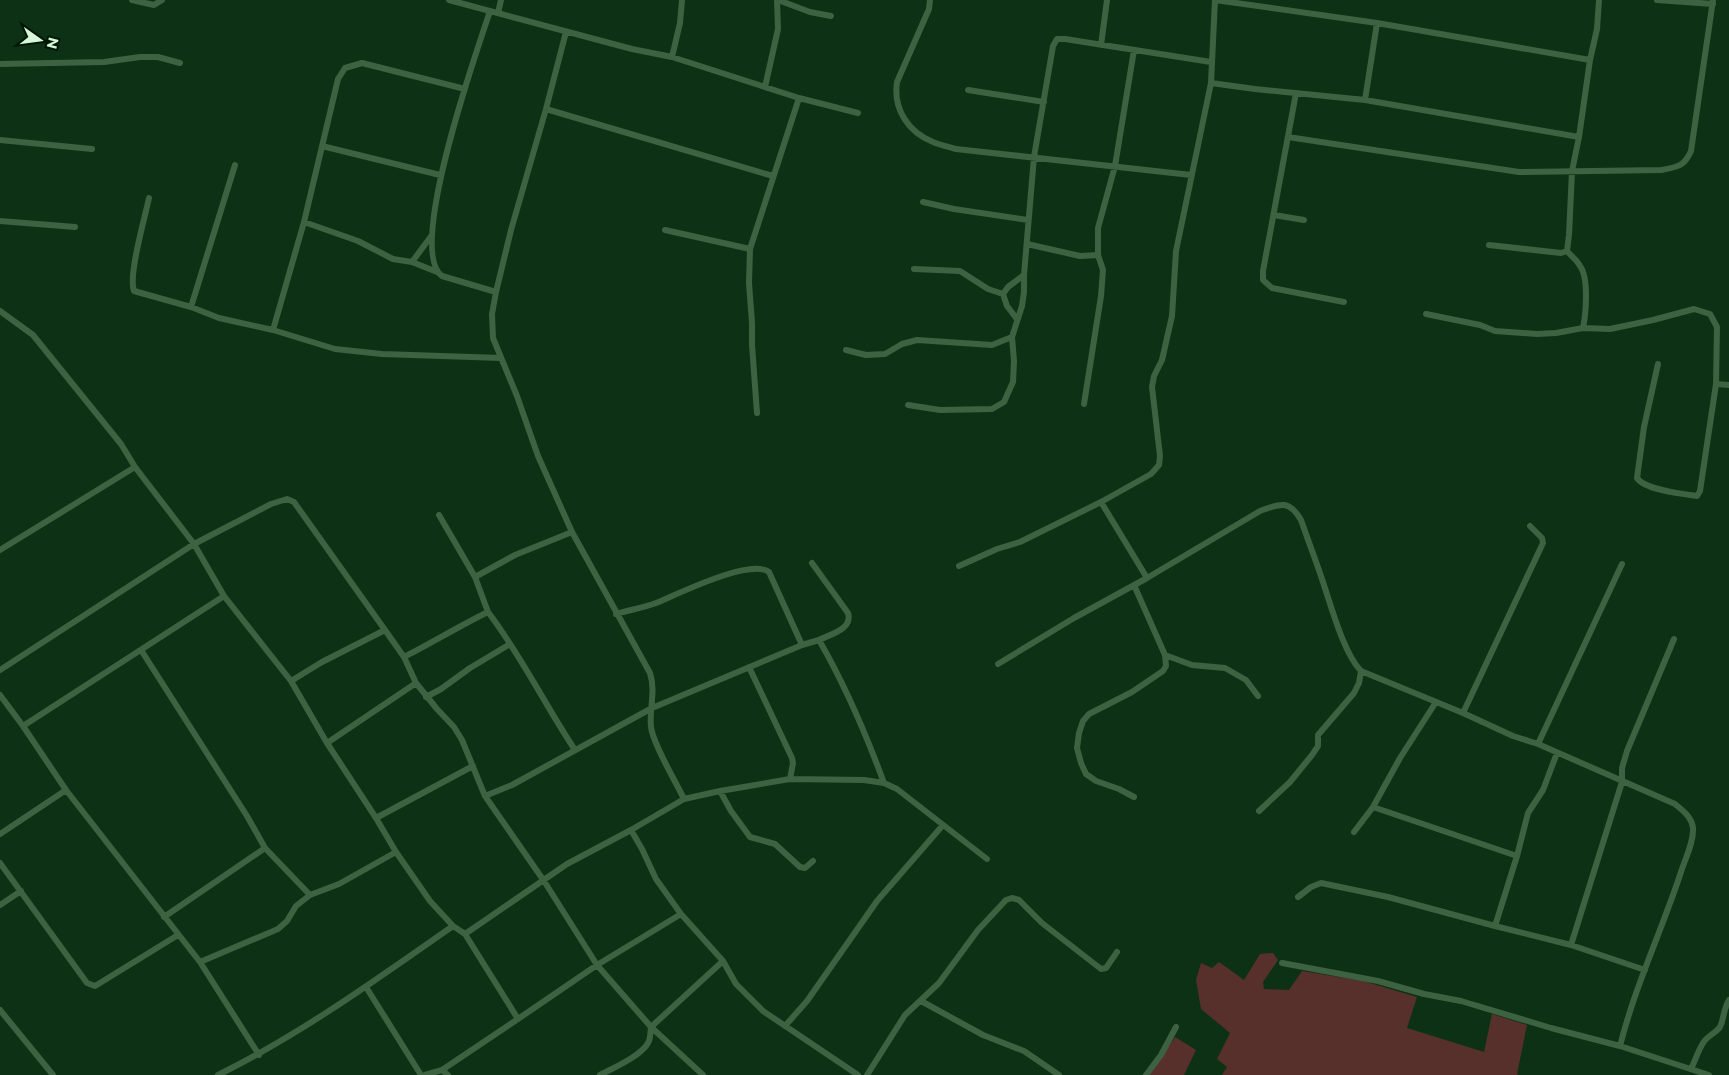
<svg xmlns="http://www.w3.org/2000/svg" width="1729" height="1075" font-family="Montserrat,sans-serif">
<rect width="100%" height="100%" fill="#0d3114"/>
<path fill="#58302b" d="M1273,953l5,7 -15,22 1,7 25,1 13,-19 61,10 54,16 -10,31 77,24 8,-38 35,11 -10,49 2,1h-297l5,-8 -10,-8 13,-26 -29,-24 -5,-29 5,-17 11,5 7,-6 25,18 16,-26z
M1175,1037l21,13 -12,25h-35z"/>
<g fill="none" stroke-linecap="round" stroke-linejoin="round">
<path stroke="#3d6241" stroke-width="6" d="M132,0l22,5 8,-5
M449,0l183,49 40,8 8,-34 2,-23
M778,0l32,12 21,4
M930,0l-1,9 -32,73c-4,27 11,50 36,60 7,3 16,5 23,7l235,26
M1215,0l162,23 213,37
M1657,0l56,4
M490,11c-13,40 -84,239 -48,265l54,16
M498,13l3,-13
M566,32l-20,77 -35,121 -15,62 -4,22 1,24 24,58 21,60 34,76 78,141c6,18 -1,36 1,54 2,17 25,55 33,72l-53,31 -64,34 -102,70 53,85 79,-54 84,-51 42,47 -72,66c-1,5 0,11 -3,16 -7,13 -35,25 -48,32
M1101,45l6,-45
M672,57l127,41 59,15
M0,64l104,-2 36,-5h18l22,6
M1211,83l4,-83
M765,87l13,-58 -1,-29
M968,90l76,12
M1296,93l-33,178v9l9,8 72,14
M1365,100l12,-77
M546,109l227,67
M1288,137l231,35 142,-2c16,-3 23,-3 30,-19l22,-151
M0,140l92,9
M322,146l118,29
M149,198c-4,19 -21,78 -15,93l57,16 28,11 54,12 62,19 47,5 119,4
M923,202l31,7 74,11
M1274,215l30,5
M0,221l75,6
M304,222l54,19 35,18 19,3 25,10
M665,230l85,19
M1027,244l53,12 18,-1 5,15 -2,26 -17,108
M1489,245l72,8 6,-2 2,-16 3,-64 7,-34 11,-77 7,-31 2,-29
M1567,251c4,5 10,9 13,15 9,12 6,47 3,62l27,1 43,-9 41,-11 16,5 7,13 -1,57 -16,107 -3,5c-15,-2 -52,-6 -60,-18l7,-51 14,-63
M1098,255v-27l17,-62 19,-116
M412,262l20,-27
M914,269l46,2 28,18 15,5 5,-7 16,-12
M1003,294l4,12 10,13
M191,307l44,-142
M0,311l33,24 88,109 14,23 59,77 30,52 67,85 36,62 49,75 20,34 34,49 23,25 12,8
M1426,314l54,11 15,6 42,3 19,-1 27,-5
M273,330l31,-108 34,-143 7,-11 17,-5 103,26
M846,350l20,5 19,-1 17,-10 15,-4 75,5 20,-8
M1716,384l13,1
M908,405l32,5 52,-1 12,-7 9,-20 1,-21 -2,-24 10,-31 2,-14v-17l10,-118 19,-111 4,-7h8l146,23
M757,413l-5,-68v-22l-3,-40 1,-34 49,-151
M1101,502l46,76 113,-67c19,-7 29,-12 41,9 7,20 15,41 22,62 8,24 21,72 38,89l102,42 50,23 25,8 137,60c8,7 17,13 18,24 1,14 -8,31 -12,44 -19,58 -46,114 -61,174l89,29
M0,550l135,-83
M812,563l36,50c5,16 -17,21 -29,27
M959,566l38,-17 23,-7 81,-40 50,-28 8,-9 1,-9 -8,-69 2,-11 8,-16 10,-44 4,-65 35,-168 44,6 110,11 214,37
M475,577l40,-22 57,-23
M488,612c33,43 57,93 87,138
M616,614c13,-4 27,-6 40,-11 22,-9 94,-45 113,-31l33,73
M141,650l106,166 18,32 45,47
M1165,655l27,10 33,3 21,12 12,16
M404,657c28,-14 55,-31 84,-45l-13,-35 -36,-62
M998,664l76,-46 73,-40
M749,667l43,91 1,5 -3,16
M0,670l194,-126 77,-40 16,-5 7,3 91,128
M291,681l31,-19 63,-32 19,27 12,26 21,26 17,18 8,13 23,56
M0,695l23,31 43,64 134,172 59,93
M426,697l15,-8 29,-21 40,-24
M1463,713l80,-170 -1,-5 -12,-12
M23,726l201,-130
M327,743l89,-60
M1538,744l84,-180
M720,791l11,20 19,26 25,7 25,23 5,1 8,-7
M1134,797l-15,-8 -23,-8 -10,-7 -5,-11 -4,-15 2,-15 4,-12 6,-7 43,-22 31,-21 3,-5 -1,-11 -31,-70
M684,799l36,-8 70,-12 74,1 20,3 13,6 90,70
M1373,807l27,-49 36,-56
M1259,811l31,-29 22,-27 6,-9v-11l36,-42 5,-10 2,-12
M376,818l97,-52
M631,830l11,19 14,30 25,35
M1354,832l19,-25 144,49
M0,834l66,-44
M0,863l87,120 8,3 83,-51
M1298,897l13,-10 10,-4 67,14 107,29 22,-70 11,-43 15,-23 14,-37
M0,905l21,-14
M164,917l101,-69
M1495,926l76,19
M723,961l13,23 27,27 95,64
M200,962l78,-33 9,-8 9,-15 14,-11 29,-11 57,-32
M1282,963l96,18 46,13 37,7 90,27 69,18
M1645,970l-74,-25 51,-163v-14l5,-17 47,-112
M366,987l55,88
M921,1001l62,34 41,16 35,24
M0,1010l53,65
M785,1026l22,-25 70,-100 66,-76
M1691,1069c4,-8 7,-18 12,-26 4,-7 13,-10 17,-16 4,-8 3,-17 9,-27
M218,1075c83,-41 159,-96 235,-149
M425,1075l17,-5
M448,1075l-6,-5 76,-51
M703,1075l-52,-48 -54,-62 -53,-84 -59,-85 27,-11 140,-77 150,-63 17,-5c26,45 47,94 65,143
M867,1075l38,-60 34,-32 39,-53 28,-30 6,-2 7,2 23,23 59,46 5,-1 11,-16
M1146,1075l15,-20 15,-28"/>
</g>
<g transform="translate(40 40) rotate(104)" stroke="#001703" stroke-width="4" paint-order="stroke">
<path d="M0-4L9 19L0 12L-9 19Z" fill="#d6f8d9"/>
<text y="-8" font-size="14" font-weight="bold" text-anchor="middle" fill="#d6f8d9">N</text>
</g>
</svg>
